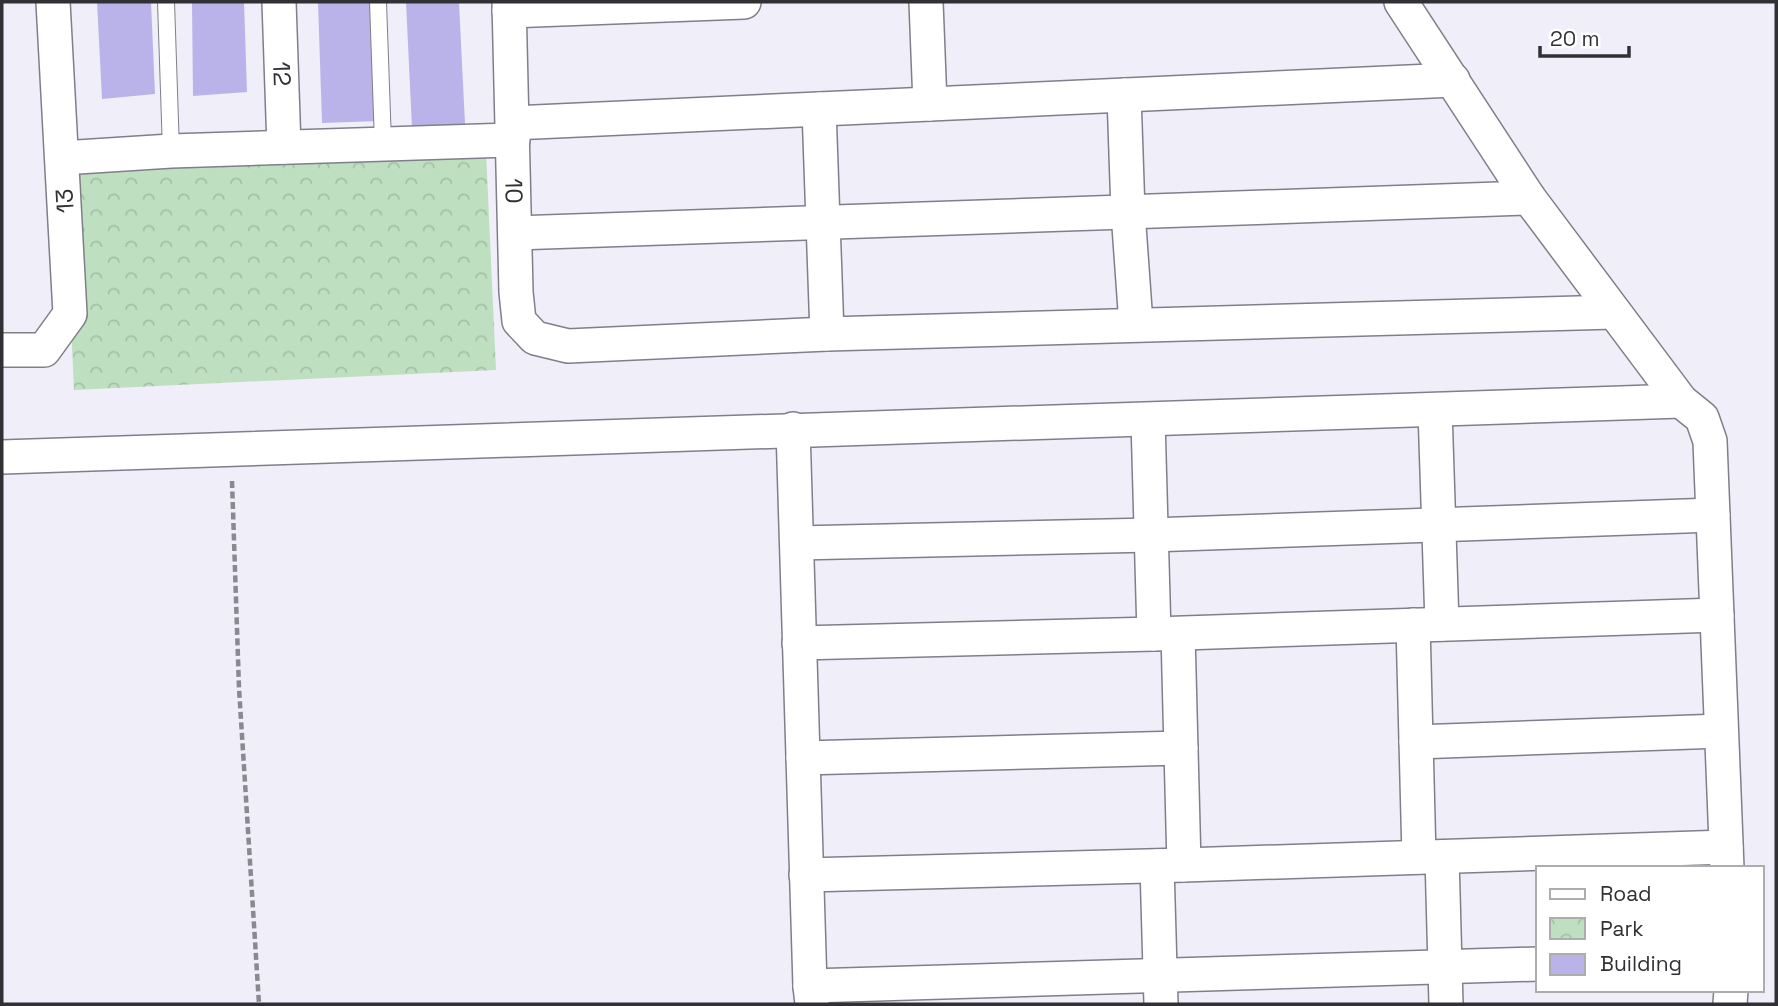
<svg xmlns="http://www.w3.org/2000/svg" width="1778" height="1006" font-family="'Space Grotesk',sans-serif">
<defs>
<pattern id="park-crowns" width="20" height="18" patternUnits="userSpaceOnUse" patternTransform="scale(1.75)"><rect width="20" height="18" fill="#bfdfc1"/><path d="M2 6a3 3 0 1 1 6 0M12 15a3 3 0 1 1 6 0" fill="none" stroke="#a5c0a6"/></pattern>
</defs>
<rect width="100%" height="100%" fill="#efeef9"/>
<path fill="url(#park-crowns)" d="M486,152l10,218 -422,20 -10,-219z"/>
<path fill="#b9b3e9" d="M97,2h54l4,92 -53,5z
M192,2h52l3,90 -54,4z
M318,2h57l4,119 -57,2z
M406,2h53l6,122 -53,4z"/>
<g fill="none" stroke-linecap="round" stroke-linejoin="round">
<g stroke="#7f7f89" stroke-width="18">
<path id="lane" d="M166,2l5,149
M378,2l5,141"/>
</g>
<g stroke="#7f7f89" stroke-width="36">
<g id="street">
<path id="s1" d="M279,2l5,145"/>
<path id="s2" d="M509,2l7,290 3,29 16,17 33,8 259,-12 787,-22"/>
<path d="M926,2l4,102"/>
<path d="M1401,2l128,196 152,203 21,17 8,23 17,427"/>
<path d="M509,11l235,-9"/>
<path d="M1124,95l4,117 8,112"/>
<path d="M819,109l8,225"/>
<path d="M513,123l940,-43"/>
<path d="M62,158l109,-7 342,-11"/>
<path d="M515,233l1014,-35"/>
<path d="M2,350h42l26,-36 -17,-312"/>
<path d="M1435,410l7,214"/>
<path d="M1148,420l6,214"/>
<path d="M793,429l17,557 2,18"/>
<path d="M2,457c559,-20 1119,-36 1679,-56"/>
<path d="M797,543l354,-8 562,-20"/>
<path d="M1413,625l6,232"/>
<path d="M1178,634l6,231"/>
<path d="M799,643l355,-9 563,-19"/>
<path d="M1416,742l305,-11"/>
<path d="M803,758l378,-10"/>
<path d="M1442,857l4,147"/>
<path d="M1157,866l4,138"/>
<path d="M806,875l378,-10 542,-18"/>
<path d="M810,986l728,-22"/>
<path d="M1730,1004l1,-14"/>
</g>
</g>
<path stroke="#8a8991" stroke-width="4.5" stroke-dasharray="7 3.5" stroke-linecap="butt" d="M232,481l7,207 20,316"/>
<use href="#lane" stroke="#fff" stroke-width="16"/>
<use href="#street" stroke="#fff" stroke-width="33"/>
</g>
<g text-anchor="middle" stroke-width="5" stroke-linejoin="round" paint-order="stroke">
<g font-size="24" fill="#313135" stroke="#fff">
<text dy="8" stroke="none"><textPath href="#s1" startOffset="72">12</textPath></text>
<text dy="8" stroke="none"><textPath href="#s2" startOffset="189">10</textPath></text>
<text transform="translate(65 201) rotate(-93)" y="8">13</text>
</g>
</g>
<rect width="1778" height="1006" fill="none" stroke="#313135" stroke-width="7"/>
<rect x="1536" y="866" width="228" height="126" fill="#ffffff" stroke="#adadae" stroke-width="2"/>
<rect x="1550" y="889" width="35" height="10" fill="#ffffff" stroke="#adadae" stroke-width="2"/>
<text x="1600" y="901" font-size="21" fill="#313135">Road</text>
<rect x="1550" y="918" width="35" height="21" fill="url(#park-crowns)" stroke="#adadae" stroke-width="2"/>
<text x="1600" y="936" font-size="21" fill="#313135">Park</text>
<rect x="1550" y="954" width="35" height="21" fill="#b9b3e9" stroke="#adadae" stroke-width="2"/>
<text x="1600" y="971" font-size="21" fill="#313135">Building</text>
<path d="M1540 46v10h89v-10" fill="none" stroke="#313135" stroke-width="3.5"/>
<text x="1550" y="46" font-size="21" fill="#313135" stroke="#ffffff" stroke-width="5" paint-order="stroke">20 m</text>
</svg>
